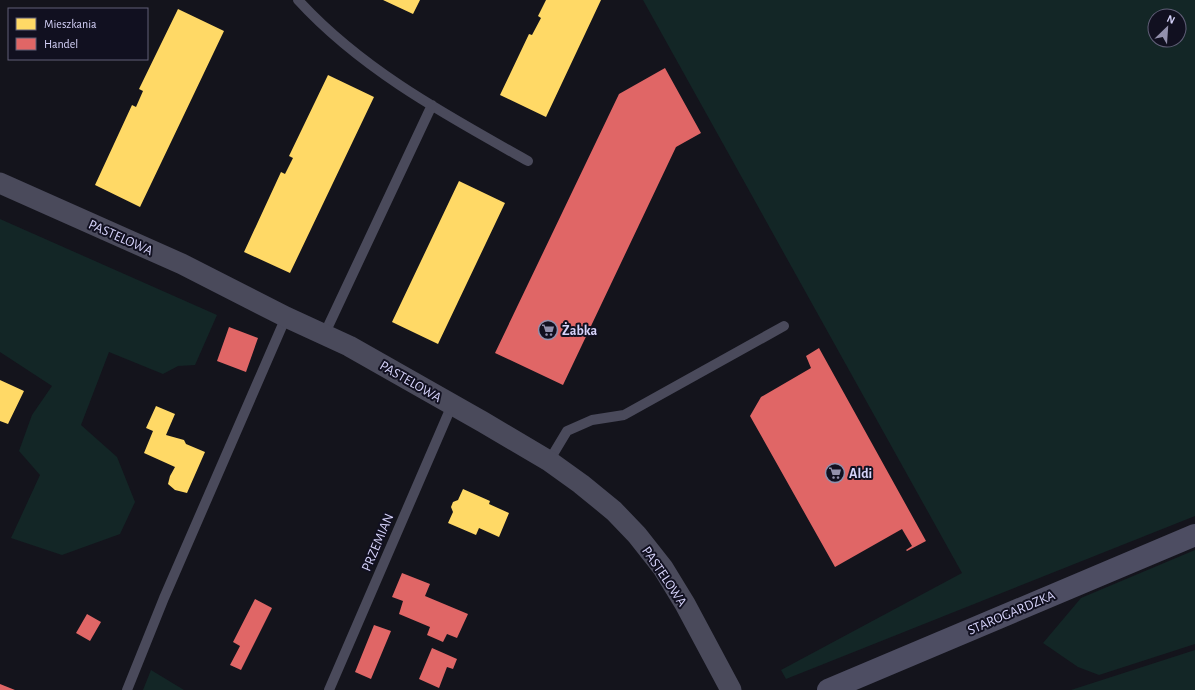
<svg xmlns="http://www.w3.org/2000/svg" width="1195" height="690" font-family="'Alegreya Sans',sans-serif">
<rect width="100%" height="100%" fill="#14141c"/>
<path fill="#132626" fill-rule="evenodd" d="M643,0h552v516l-409,163 -5,-9 181,-97zM1155,16h24v24h-24z
M0,219l217,96 -22,50 -17,1 -15,8 -54,-22 -28,73 36,32 18,45 -15,32 -58,21 -51,-17 29,-63 -21,-24 13,-36 20,-29 -52,-34z
M1195,550v94l-96,31 -21,-8 -35,-24 38,-45z
M1195,650v40h-124z
M151,670l33,20h-41z"/>
<path fill="#ffd966" d="M383,0h37l-7,14z
M546,0h55l-55,117 -46,-22 29,-61 3,1 9,-17 -3,-2z
M178,9l46,22 -84,176 -45,-22 37,-80 4,2 7,-16 -4,-2z
M328,75l46,22 -84,176 -46,-21 37,-80 4,2 8,-16 -4,-2z
M459,181l46,22 -67,141 -46,-22z
M0,380l24,11 -16,33 -8,-3z
M156,406l19,8 -9,21 18,5 2,4 19,8 -18,41 -12,-3 -7,-6 2,-8 5,-9 -31,-14 9,-22 -7,-3z
M463,489l27,12 -1,3 20,9 -10,24 -20,-9 -3,7 -28,-12 5,-11 -2,-5 2,-5 5,-2z"/>
<path fill="#e06666" d="M665,68l36,65 -25,14 -113,238 -68,-32 124,-259z
M229,327l29,11 -12,34 -29,-11z
M819,348l107,193 -19,10 -1,-1 6,-4 -10,-17 -67,38 -85,-151 11,-19 50,-29 -5,-12z
M402,573l28,11 -5,12 43,18 -11,24 -10,-4 -4,8 -16,-7 3,-8 -31,-13 4,-13 -11,-4z
M255,599l17,9 -31,62 -11,-5 10,-19 -7,-4z
M87,614l14,8 -11,19 -14,-8z
M374,625l17,6 -20,48 -16,-7z
M432,648l25,11 -4,10 -6,-2 -8,21 -20,-9z
M0,684l15,6h-15z"/>
<g fill="none" stroke-linecap="round" stroke-linejoin="round">
<path stroke="#4a4a5b" stroke-width="10" d="M298,0c64,70 148,115 230,161
M324,335l108,-230
M549,461l18,-30 25,-11 32,-5 160,-89
M127,690l37,-92 122,-281
M329,690l123,-285"/>
<path stroke="#4a4a5b" stroke-width="21" d="M0,183l182,81 104,53 63,29 134,76 66,39 32,23 33,27 23,24 26,33 22,36 46,86"/>
<path stroke="#4d4d62" stroke-width="22" d="M828,690l367,-155"/>
</g>
<defs>
<g id="supermarket-ring" transform="scale(1)"><circle r="9.5" fill="#111020" stroke="#9290ac" stroke-width="1.5"/><path d="M-6-5.5h2.5l.6 2H6L4.5 2H-2.5L-4.4-4H-6ZM-1.5 3.2a1.3 1.3 0 1 0 .1 0ZM3 3.2a1.3 1.3 0 1 0 .1 0Z" fill="#9290ac"/></g>
</defs>
<g fill-rule="evenodd">
<use href="#supermarket-ring" x="548" y="330"/>
<use href="#supermarket-ring" x="835" y="473"/>
</g>
<g text-anchor="middle" stroke-width="4" stroke-linejoin="round" paint-order="stroke">
<g font-size="14" fill="#d6d3fa" stroke="#111020">
<text transform="translate(121 237) rotate(24)" y="5">PASTELOWA</text>
<text transform="translate(411 381) rotate(30)" y="5">PASTELOWA</text>
<text transform="translate(377 542) rotate(-67)" y="5">PRZEMIAN</text>
<text transform="translate(665 576) rotate(56)" y="5">PASTELOWA</text>
<text transform="translate(1011 612) rotate(-23)" y="5">STAROGARDZKA</text>
</g>
<g font-size="14" font-weight="bold" fill="#d6d3fa" stroke="#111020" text-anchor="start">
<text x="562" y="335">Żabka</text>
<text x="849" y="478">Aldi</text>
</g>
</g>
<rect x="8" y="8" width="140" height="52" fill="#111020" stroke="#605e77"/>
<rect x="16" y="18" width="20" height="12" fill="#ffd966" stroke="#605e77"/>
<text x="44" y="28" font-size="12" fill="#d6d3fa">Mieszkania</text>
<rect x="16" y="38" width="20" height="12" fill="#e06666" stroke="#605e77"/>
<text x="44" y="48" font-size="12" fill="#d6d3fa">Handel</text>
<g transform="translate(1167 28) rotate(25)"><circle r="19" fill="#111020" stroke="#605e77"/>
<path d="M0-3L7 15L0 10L-7 15Z" fill="#9290ac"/>
<text y="-6" font-size="11" font-weight="bold" text-anchor="middle" fill="#d6d3fa">N</text>
</g>
</svg>
